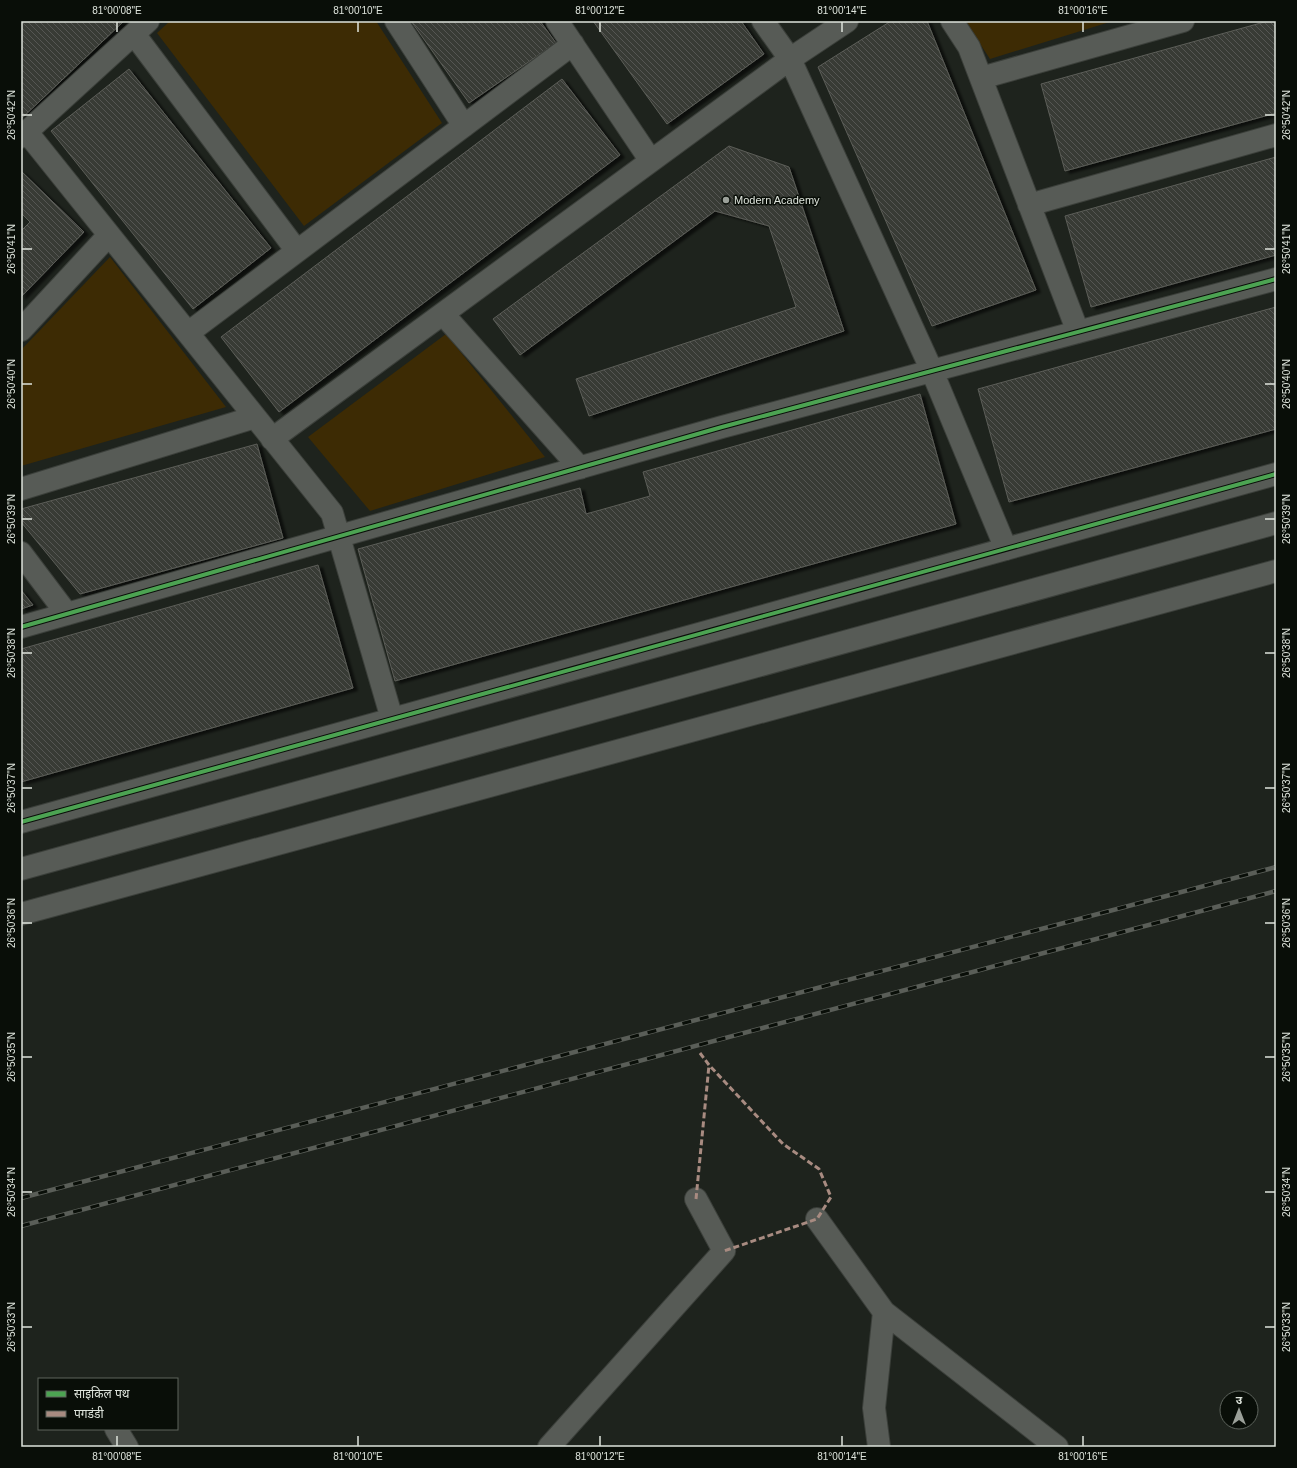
<svg xmlns="http://www.w3.org/2000/svg" width="1297" height="1468" font-family="Arial,'Noto Sans Devanagari',sans-serif">
<defs>
<pattern id="building-back-hatch" width="6" height="6" patternUnits="userSpaceOnUse"><rect width="6" height="6" fill="#383a35"/><path d="M-1 5l2 2M0 0l6 6M5-1l2 2" fill="none" stroke="#545652"/></pattern>
<filter id="shadow"><feDropShadow dx="4.5" dy="2.5" stdDeviation="1" flood-color="#0009"/></filter>
</defs>
<rect width="100%" height="100%" fill="#1e231d"/>
<path fill="#3d2b04" d="M170,21h206l66,102 -138,103 -147,-193z
M965,21h148l-123,38z
M110,257l116,150 -205,59v-116z
M446,334l99,123 -175,54 -62,-74z"/>
<path fill="url(#building-back-hatch)" stroke="#5c5e58" filter="url(#shadow)" d="M21,21h103l-103,98z
M411,21h129l16,22 -87,60z
M593,21h148l23,33 -97,70z
M891,21h36l109,269 -104,36 -114,-259z
M1268,21h8v92l-211,58 -24,-87z
M129,69l142,179 -78,61 -142,-178z
M562,79l58,76 -341,257 -58,-75z
M729,146l60,21 55,164 -255,85 -13,-37 220,-72 -27,-81 -54,-15 -195,144 -27,-36z
M1276,157v98l-185,52 -26,-91z
M21,171l63,61 -63,65v-66l9,-9 -9,-9z
M1276,307v122l-267,73 -31,-113z
M920,394l36,130 -561,157 -37,-132 222,-61 6,26 64,-18 -7,-24z
M257,444l26,94 -203,56 -59,-72v-13z
M318,565l35,123 -332,94v-133z
M21,590l12,15 -12,4z"/>
<g fill="none" stroke-linecap="round" stroke-linejoin="round">
<g stroke="#3b3f3a" stroke-width="24">
<path id="minor" d="M396,21l68,105
M557,21l94,140
M763,21l27,38 142,312 74,178
M952,21l17,26 109,285
M134,34l163,217
M981,78l202,-57
M26,131l306,382 60,206
M21,137l127,-116
M1029,205l247,-70
M443,314l137,154
M21,330l88,-95
M188,333l385,-289
M272,439l518,-380 57,-38
M21,489l234,-72
M21,553l46,61
M21,627l701,-200 554,-148
M21,822l1255,-348
M21,869l1255,-346
M21,914l1255,-343
M817,1219l67,93 173,135
M116,1429l11,18
M549,1447l175,-196 -28,-52
M879,1447l-5,-39 10,-96"/>
</g>
<use href="#minor" stroke="#575b56" stroke-width="22"/>
<g stroke="#5a5e58" stroke-width="4.5">
<path id="rail" d="M21,1198l1255,-331
M21,1226l1255,-335"/>
</g>
<use href="#rail" stroke="#090e08" stroke-width="3" stroke-dasharray="9" stroke-linecap="butt"/>
<path stroke="#a88b81" stroke-width="3" stroke-dasharray="6 3" stroke-linecap="butt" d="M700,1053l9,12 74,79 36,25 12,28 -14,22 -93,32
M696,1199l13,-134"/>
<g stroke="#090e08" stroke-width="6">
<path id="cycleway" d="M21,627l701,-200 554,-148
M21,822l1255,-348"/>
</g>
<use href="#cycleway" stroke="#4ca352" stroke-width="4"/>
</g>
<path fill="none" stroke="#dee4dc" stroke-width="1.5" d="M117,22v10M358,22v10M600,22v10M842,22v10M1083,22v10M22,115h10M1265,115h10M22,249h10M1265,249h10M22,384h10M1265,384h10M22,519h10M1265,519h10M22,653h10M1265,653h10M22,788h10M1265,788h10M22,923h10M1265,923h10M22,1057h10M1265,1057h10M22,1192h10M1265,1192h10M22,1327h10M1265,1327h10M117,1436v10M358,1436v10M600,1436v10M842,1436v10M1083,1436v10"/>
<circle fill="#9ba099" stroke="#090e08" stroke-width="1.5" cx="726" cy="200" r="4"/>
<g text-anchor="middle" stroke-width="3" stroke-linejoin="round" paint-order="stroke">
<g font-size="11" fill="#dee4dc" stroke="#090e08" text-anchor="start">
<text x="734" y="204">Modern Academy</text>
</g>
</g>
<rect width="1297" height="1468" fill="none" stroke="#090e08" stroke-width="44"/>
<rect x="38" y="1378" width="140" height="52" fill="#090e08" stroke="#5e645d"/>
<rect x="46" y="1391" width="20" height="6" fill="#4ca352" stroke="#5e645d"/>
<text x="74" y="1398" font-size="12" fill="#dee4dc">साइकिल पथ</text>
<rect x="46" y="1411" width="20" height="6" fill="#a88b81" stroke="#5e645d"/>
<text x="74" y="1418" font-size="12" fill="#dee4dc">पगडंडी</text>
<g transform="translate(1239 1410)"><circle r="19" fill="#090e08" stroke="#5e645d"/>
<path d="M0-3L7 15L0 10L-7 15Z" fill="#9ba099"/>
<text y="-6" font-size="11" font-weight="bold" text-anchor="middle" fill="#dee4dc">उ</text>
</g>
<rect x="22" y="22" width="1253" height="1424" fill="none" stroke="#dee4dc" stroke-width="1.5"/>
<g font-size="10" text-anchor="middle" fill="#dee4dc">
<text x="117" y="14">81°00'08"E</text>
<text x="358" y="14">81°00'10"E</text>
<text x="600" y="14">81°00'12"E</text>
<text x="842" y="14">81°00'14"E</text>
<text x="1083" y="14">81°00'16"E</text>
<text transform="translate(11 115) rotate(-90)" y="4">26°50'42"N</text>
<text transform="translate(1286 115) rotate(-90)" y="4">26°50'42"N</text>
<text transform="translate(11 249) rotate(-90)" y="4">26°50'41"N</text>
<text transform="translate(1286 249) rotate(-90)" y="4">26°50'41"N</text>
<text transform="translate(11 384) rotate(-90)" y="4">26°50'40"N</text>
<text transform="translate(1286 384) rotate(-90)" y="4">26°50'40"N</text>
<text transform="translate(11 519) rotate(-90)" y="4">26°50'39"N</text>
<text transform="translate(1286 519) rotate(-90)" y="4">26°50'39"N</text>
<text transform="translate(11 653) rotate(-90)" y="4">26°50'38"N</text>
<text transform="translate(1286 653) rotate(-90)" y="4">26°50'38"N</text>
<text transform="translate(11 788) rotate(-90)" y="4">26°50'37"N</text>
<text transform="translate(1286 788) rotate(-90)" y="4">26°50'37"N</text>
<text transform="translate(11 923) rotate(-90)" y="4">26°50'36"N</text>
<text transform="translate(1286 923) rotate(-90)" y="4">26°50'36"N</text>
<text transform="translate(11 1057) rotate(-90)" y="4">26°50'35"N</text>
<text transform="translate(1286 1057) rotate(-90)" y="4">26°50'35"N</text>
<text transform="translate(11 1192) rotate(-90)" y="4">26°50'34"N</text>
<text transform="translate(1286 1192) rotate(-90)" y="4">26°50'34"N</text>
<text transform="translate(11 1327) rotate(-90)" y="4">26°50'33"N</text>
<text transform="translate(1286 1327) rotate(-90)" y="4">26°50'33"N</text>
<text x="117" y="1460">81°00'08"E</text>
<text x="358" y="1460">81°00'10"E</text>
<text x="600" y="1460">81°00'12"E</text>
<text x="842" y="1460">81°00'14"E</text>
<text x="1083" y="1460">81°00'16"E</text>
</g>
</svg>
